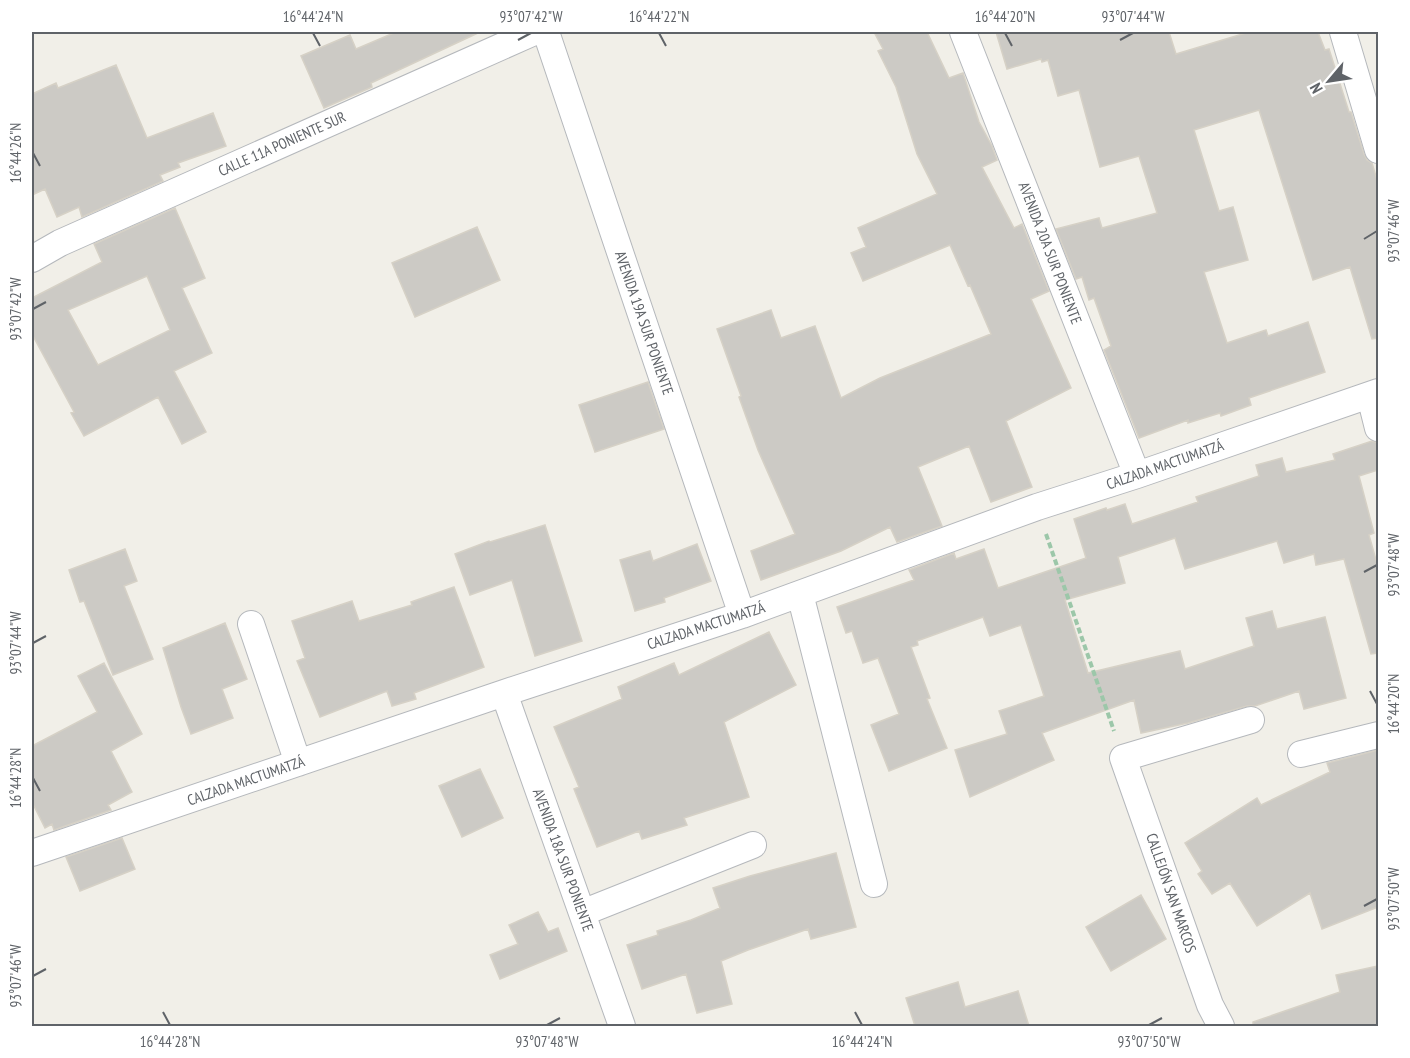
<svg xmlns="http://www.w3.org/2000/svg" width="1410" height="1058" font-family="'PT Sans Narrow',sans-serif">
<rect width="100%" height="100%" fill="#f1efe8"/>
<path fill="#cccac5" stroke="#d6d1c6" stroke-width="1.5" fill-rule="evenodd" d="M396,32h84l-109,51 1,4 -48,21 -23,-52 49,-21 6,14z
M874,32h53l22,46 14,-5 16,49 13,24 5,14 -15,7 32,61 8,-4 27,67 -18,8 40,89 -65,33 26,66 -41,15 -22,-56 -51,21 24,59 -45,16 -7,-15 -49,24 -80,29 -10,-29 44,-17 -37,-84 -19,-53 2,-1 -24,-67 54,-19 10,28 34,-12 26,72 39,-20 111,-44 -21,-49 -2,1 -18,-41 -87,36 -12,-28 15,-6 -8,-19 79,-34 -20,-40 -21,-67 -18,-36 5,-2z
M996,32h173l7,22 73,-22h69l7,18 4,-1 20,63h2l13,42 3,6 5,3 6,20v155l-6,1 -22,-72 -37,13 -54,-170 -65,20 25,81 14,-4 15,53 -44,12 23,71 39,-13 2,6 40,-14 17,50 -76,26 2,7 -30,11 -1,-3 -32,10v-3l-49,18 -35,-88 7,-4 -17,-48 -5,2 -7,-23 -6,2 -20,-50 43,-11 3,10 55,-15 -18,-57 -39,11 -21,-77 -21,6 -10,-36 -6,2 -1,-3 -34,10z
M116,65l31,73 66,-25 13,33 -48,17 2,4 -20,8 3,6 -81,36 -3,-10 -22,10 -12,-28 -13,6v-101l24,-11 2,5z
M175,208l30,70 -23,10 30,65 -38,18 32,61 -24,12 -24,-47 -74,39 -13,-23 3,-1 -42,-78v-36l70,-36 -8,-18zM147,276l23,54 -72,35 -30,-55z
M477,227l23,53 -85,37 -23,-54z
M648,382l16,47 -69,23 -16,-47z
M1372,441l6,2v27l-19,6 15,57 -5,2 9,32v86l-7,1 -27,-95 -28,6 -2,-11 -30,9 -7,-22 -92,28 -10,-31 -57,19 7,26 -60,17 23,73 92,-22 5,18 69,-23 -8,-28 26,-7 5,18 48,-12 21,81 -42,11 -5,-18 -44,15h-8l-59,17 -47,10 -7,-33 -92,33 12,27 -84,37 -15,-47 52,-16 -8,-23 45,-15 -23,-71 -31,11 -7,-19 -66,24 1,4 -7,2 19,51 -3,1 20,49 -58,23 -18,-46 28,-11 -21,-56 -15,5 -11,-32 -6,2 -9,-26 77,-27 -5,-10 45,-17 2,6 28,-10 14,39 88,-30 -12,-39 32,-11 1,2 18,-6 7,20 66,-22 -2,-5 63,-21 -3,-11 26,-7 4,14 49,-12 -2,-6z
M545,525l37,116 -47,15 -23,-76 -42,15 -15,-41 34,-13 1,1z
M697,544l14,37 -47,17 1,4 -30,9 -15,-51 30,-9 3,10z
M125,549l12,32 -13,5 29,73 -40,16 -29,-74 -4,1 -11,-32z
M454,587l30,80 -70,26 2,6 -24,7 -5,-15 -67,26 -23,-56 8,-3 -13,-37 60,-20 7,20 53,-16 -1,-3z
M225,623l22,56 -25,10 11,29 -42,16 -10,-27 -18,-59z
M769,632l27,53 -72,37 25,75 -65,21 3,7 -45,14 -3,-8 -42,16 -23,-58 5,-2 -25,-60 68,-28 -4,-12 56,-24 5,12z
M104,663l38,71 -31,17 21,41 -24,13 3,5 -57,20 -2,-6 -7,4 -13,-26v-56l65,-34 -19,-36z
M1378,750v157l-56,22 -12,-36 -53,33 -27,-43 -18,11 -14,-20 4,-3 -17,-28 72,-45 4,7 69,-33 -3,-9z
M480,769l23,49 -41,19 -23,-51z
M122,838l13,31 -55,22 -14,-34z
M836,853l20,74 -45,12 -3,-10 -60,21 -27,11 11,43 -35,9 -11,-39 -44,15 -15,-44 31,-10 -1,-4 34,-11 29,-12 -7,-20 37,-12z
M1141,895l25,44 -55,32 -25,-44z
M538,912l10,20 10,-4 9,23 -67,28 -10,-24 28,-11 -9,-19z
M1378,966v60h-125v-4l87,-30 -4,-17z
M958,982l7,25 53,-16 11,35h-114l-9,-28z"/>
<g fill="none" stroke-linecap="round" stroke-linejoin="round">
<g stroke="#b5b8bc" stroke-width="28">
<path id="street" d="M546,32l196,583
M963,32l174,443
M1343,32l35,118
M32,259l28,-16 474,-211
M1370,396l8,32
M800,594l74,290
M251,624l47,139
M504,693l118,333
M1301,754l77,-19
M32,853l472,-160 238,-78 295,-108 100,-32 241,-83
M582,913l171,-68
M1221,1026l-11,-21 -87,-247 128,-38"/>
</g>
<path stroke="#9cc7a9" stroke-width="4" stroke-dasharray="6 3" stroke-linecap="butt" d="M1046,534l68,197"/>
<use href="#street" stroke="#fff" stroke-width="26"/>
</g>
<path fill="none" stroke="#5f6368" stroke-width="2" d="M313,33l7,13M659,33l7,13M1005,33l7,13M518,40l13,-7M1120,40l13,-7M33,153l7,13M1364,239l13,-8M33,309l13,-7M1364,572l13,-7M33,643l13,-7M1370,691l7,13M33,778l7,13M1364,906l13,-7M33,976l13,-7M163,1012l7,13M855,1012l7,13M547,1025l13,-7M1149,1025l13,-7"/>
<g text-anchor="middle" stroke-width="5" stroke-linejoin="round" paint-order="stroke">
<g font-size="15" fill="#5f6368" stroke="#fff">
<text transform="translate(282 144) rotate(-24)" y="5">CALLE 11A PONIENTE SUR</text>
<text transform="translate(1050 253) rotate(69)" y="5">AVENIDA 20A SUR PONIENTE</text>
<text transform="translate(644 323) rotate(71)" y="5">AVENIDA 19A SUR PONIENTE</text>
<text transform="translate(1165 465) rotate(-19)" y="5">CALZADA MACTUMATZÁ</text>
<text transform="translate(706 626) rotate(-18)" y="5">CALZADA MACTUMATZÁ</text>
<text transform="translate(246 781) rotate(-19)" y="5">CALZADA MACTUMATZÁ</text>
<text transform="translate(563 860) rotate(70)" y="5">AVENIDA 18A SUR PONIENTE</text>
<text transform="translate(1171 893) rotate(71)" y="5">CALLEJÓN SAN MARCOS</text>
</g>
</g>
<rect width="1410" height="1058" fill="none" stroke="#ffffff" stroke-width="66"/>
<g transform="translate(1329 81) rotate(241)" stroke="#ffffff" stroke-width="4.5" paint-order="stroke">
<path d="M0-4.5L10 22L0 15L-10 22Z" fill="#5f6368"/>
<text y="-9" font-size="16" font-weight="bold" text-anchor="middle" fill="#5f6368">N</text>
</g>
<rect x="33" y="33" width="1344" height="992" fill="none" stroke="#5f6368" stroke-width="2"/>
<g font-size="15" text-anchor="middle" fill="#5f6368">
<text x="313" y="22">16°44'24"N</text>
<text x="531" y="22">93°07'42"W</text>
<text x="659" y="22">16°44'22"N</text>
<text x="1005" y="22">16°44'20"N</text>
<text x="1133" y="22">93°07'44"W</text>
<text transform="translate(16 153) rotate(-90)" y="5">16°44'26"N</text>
<text transform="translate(1394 231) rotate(-90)" y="5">93°07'46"W</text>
<text transform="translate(16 309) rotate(-90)" y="5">93°07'42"W</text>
<text transform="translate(1394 565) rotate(-90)" y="5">93°07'48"W</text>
<text transform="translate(16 643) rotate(-90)" y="5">93°07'44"W</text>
<text transform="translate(1394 704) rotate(-90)" y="5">16°44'20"N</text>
<text transform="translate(16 778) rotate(-90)" y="5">16°44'28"N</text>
<text transform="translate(1394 899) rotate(-90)" y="5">93°07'50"W</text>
<text transform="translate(16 976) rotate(-90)" y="5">93°07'46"W</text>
<text x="170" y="1047">16°44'28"N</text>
<text x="547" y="1047">93°07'48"W</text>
<text x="862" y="1047">16°44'24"N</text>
<text x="1149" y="1047">93°07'50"W</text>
</g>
</svg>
